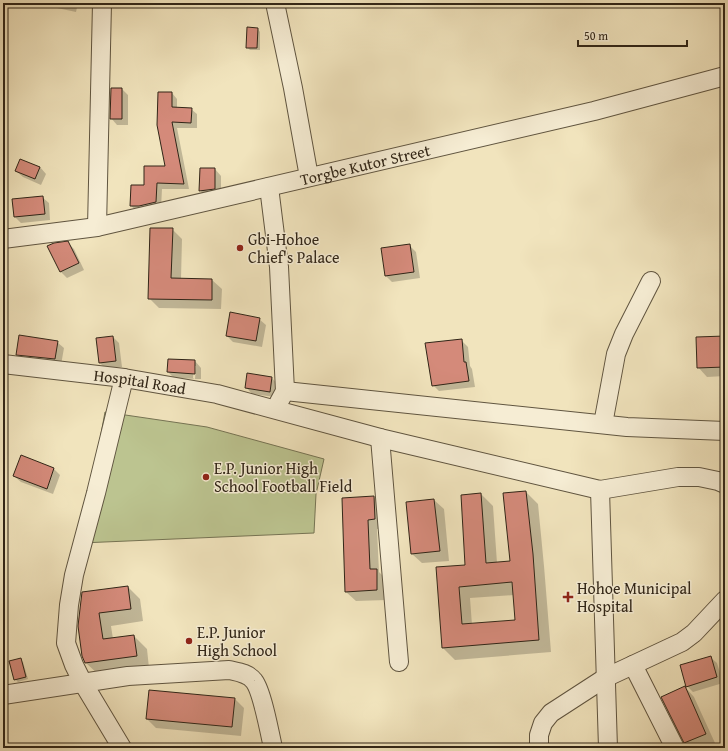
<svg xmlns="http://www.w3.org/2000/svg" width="728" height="751" font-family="'Gentium Book Plus',serif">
<rect width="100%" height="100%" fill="#f1e4bd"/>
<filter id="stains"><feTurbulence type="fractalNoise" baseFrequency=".005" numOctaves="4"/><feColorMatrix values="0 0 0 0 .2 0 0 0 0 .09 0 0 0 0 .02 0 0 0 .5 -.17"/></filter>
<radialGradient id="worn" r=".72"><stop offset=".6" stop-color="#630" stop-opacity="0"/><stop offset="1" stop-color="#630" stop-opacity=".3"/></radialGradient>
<path fill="#bcc490" stroke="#767454" d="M105,412l102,15 117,32 -8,35 -2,39 -233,10z"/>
<path fill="#0003" fill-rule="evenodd" d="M41,3h37l-2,9 -33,-7z
M258,29l2,3v18h-10l-3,-3z
M122,89l6,6v30h-11l-6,-7z
M172,93l5,6v9l14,1 6,5v14h-20l12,61h-27l-1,19 -24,3 -6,-5 14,-20 21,-19z
M40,167l6,7 -5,11 -18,-8 -7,-6z
M201,169h14l6,7v19l-15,2 -6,-7z
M42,197l7,6 1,17 -29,3 -6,-6z
M172,229l10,10 -1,40 31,1 10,9 -1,20 -62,-1 -10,-10z
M67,242l7,7 10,21 -17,8 -6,-6z
M409,245l7,7 4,26 -28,4 -6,-6 -4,-27z
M259,319l7,6 -4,22 -29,-5 -6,-6z
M113,337l6,6 3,24 -16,2 -6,-6 -3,-24z
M725,337v39l-18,1 -9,-10z
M461,340l7,7 2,19 2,3 3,18 -36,4 -6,-6z
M57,342l7,6 -3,17 -38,-4 -6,-6z
M195,361l6,7v11l-27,-1 -6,-6zM194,366h2l-1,13 -2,-1z
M248,375l24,3 6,7 -2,12 -24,-3 -6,-7z
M725,442v19l-1,-2 -1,-16z
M22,457l32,12 6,6 -7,19 -32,-12 -7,-6z
M526,492l12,12 6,62 7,86 -96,8 -12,-12 -6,-80 29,-2 15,-72 12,12 4,57 14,-1zM514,595l2,26 -44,4 -2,-27z
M374,497l9,10 1,22h-7l2,43 7,7 1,21 -31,1 -10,-9z
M434,500l10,9 5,52 -27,2 -10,-9z
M128,587l12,12 3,22 -32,5 2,13 21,-3 13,13 2,19 -50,7 -13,-12 -7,-37z
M710,657l7,6 6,20 -30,9 -6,-6z
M20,659l3,3 5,17 -10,3 -3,-3z
M685,687l9,10 21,46 -11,5h-13l-6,-5z
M235,699l9,9 -3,28 -85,-8 -9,-9z"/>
<path fill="#d48a7a" stroke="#302517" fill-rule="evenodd" d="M247,27l11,1 -1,20h-11z
M111,88h11v31h-12z
M158,92h14v15l20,1 -1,15 -19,-1 12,62 -27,-1 -1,19 -17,4h-9l1,-21h13v-19h21l-8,-41z
M20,159l20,8 -5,12 -20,-8z
M200,168h15v21l-16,2z
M43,196l2,18 -31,3 -2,-18z
M150,228h23l-2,50 41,1v21l-64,-1z
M68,241l11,22 -19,9 -13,-26 7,-3z
M410,244l4,28 -29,4 -4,-28z
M230,312l30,6 -4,23 -30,-5z
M19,335l39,6 -3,18 -39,-4z
M113,336l3,25 -17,2 -3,-25z
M725,336v31l-28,1 -1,-31z
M462,339l2,23h2l3,19 -37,5 -7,-43z
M168,359l27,1v14l-28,-2z
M247,373l25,4 -2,15 -25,-4z
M21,455l33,13 -7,21 -34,-13z
M526,491l7,63 6,86 -97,8 -6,-81 29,-2 -4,-70 20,-2 5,70 24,-2 -7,-68zM512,582l3,38 -53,4 -3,-37z
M374,496l1,23 -7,1 2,49h7v21l-32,2 -3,-94z
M434,499l6,52 -29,3 -5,-52z
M128,586l3,23 -32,4 4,26 31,-4 3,21 -52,7 -3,-7 -4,-30 4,-34z
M711,656l6,21 -31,10 -6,-22z
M21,658l5,19 -12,3 -5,-19z
M685,686l21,48 -22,9 -23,-46z
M149,690l86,8 -3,29 -86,-8z"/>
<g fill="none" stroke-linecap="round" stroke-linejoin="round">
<g stroke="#605540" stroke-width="20">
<g id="minor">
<path d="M275,3l18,85 16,89"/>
<path d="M269,187l10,80 6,124 -6,11"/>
<path d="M97,227l5,-224"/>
<path id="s1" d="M3,239l94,-12 497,-116 131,-35"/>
<path id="s2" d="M3,364l121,14 93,16 163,44 220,52 78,-13h21l19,4 7,3"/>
<path d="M285,391l342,36 98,4"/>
<path d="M603,424l13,-70 8,-20 27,-53"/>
<path d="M380,438l19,224"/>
<path d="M600,490l8,258"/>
<path d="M633,665l42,83"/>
<path d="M3,695l125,-19 101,-6c9,2 19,3 25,11 8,10 16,53 19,67"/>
<path d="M122,748l-39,-65 -9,-18 -8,-22 3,-38 5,-30 22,-82 28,-115"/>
<path d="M539,748v-13l4,-12 8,-10 54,-35 77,-36 12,-9 31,-33"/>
</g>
</g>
<use href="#minor" stroke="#f6edd4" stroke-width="18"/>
</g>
<g fill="#8f2418" stroke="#f6edd4" stroke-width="1.5">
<circle cx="240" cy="248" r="4"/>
<circle cx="206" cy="477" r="4"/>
<path d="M566 591h4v4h4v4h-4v4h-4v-4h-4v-4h4z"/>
<circle cx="189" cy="641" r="4"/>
</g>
<g text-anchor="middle" stroke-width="3" stroke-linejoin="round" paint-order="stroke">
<g font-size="16" fill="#302517" stroke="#f6edd4">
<text dy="6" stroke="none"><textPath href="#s1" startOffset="370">Torgbe Kutor Street</textPath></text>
<text dy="6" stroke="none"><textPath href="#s2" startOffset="138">Hospital Road</textPath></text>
</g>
<g font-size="16" fill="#302517" stroke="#f6edd4" text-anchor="start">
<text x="248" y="245">Gbi-Hohoe<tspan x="248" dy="18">Chief's Palace</tspan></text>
<text x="214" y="474">E.P. Junior High<tspan x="214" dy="18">School Football Field</tspan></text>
<text x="577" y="594">Hohoe Municipal<tspan x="577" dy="18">Hospital</tspan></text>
<text x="197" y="638">E.P. Junior<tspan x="197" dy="18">High School</tspan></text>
</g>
</g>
<rect width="728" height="751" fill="none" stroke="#f1e4bd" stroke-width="16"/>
<rect x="4" y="4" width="720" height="743" fill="none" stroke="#302517" stroke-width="2"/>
<rect x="8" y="8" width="712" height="735" fill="none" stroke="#302517"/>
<path d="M578 40v6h109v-6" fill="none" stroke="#302517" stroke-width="2"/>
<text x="584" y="40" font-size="12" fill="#302517" stroke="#f6edd4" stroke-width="3" paint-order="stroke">50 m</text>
<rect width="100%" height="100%" filter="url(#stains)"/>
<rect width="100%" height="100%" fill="url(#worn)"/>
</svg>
